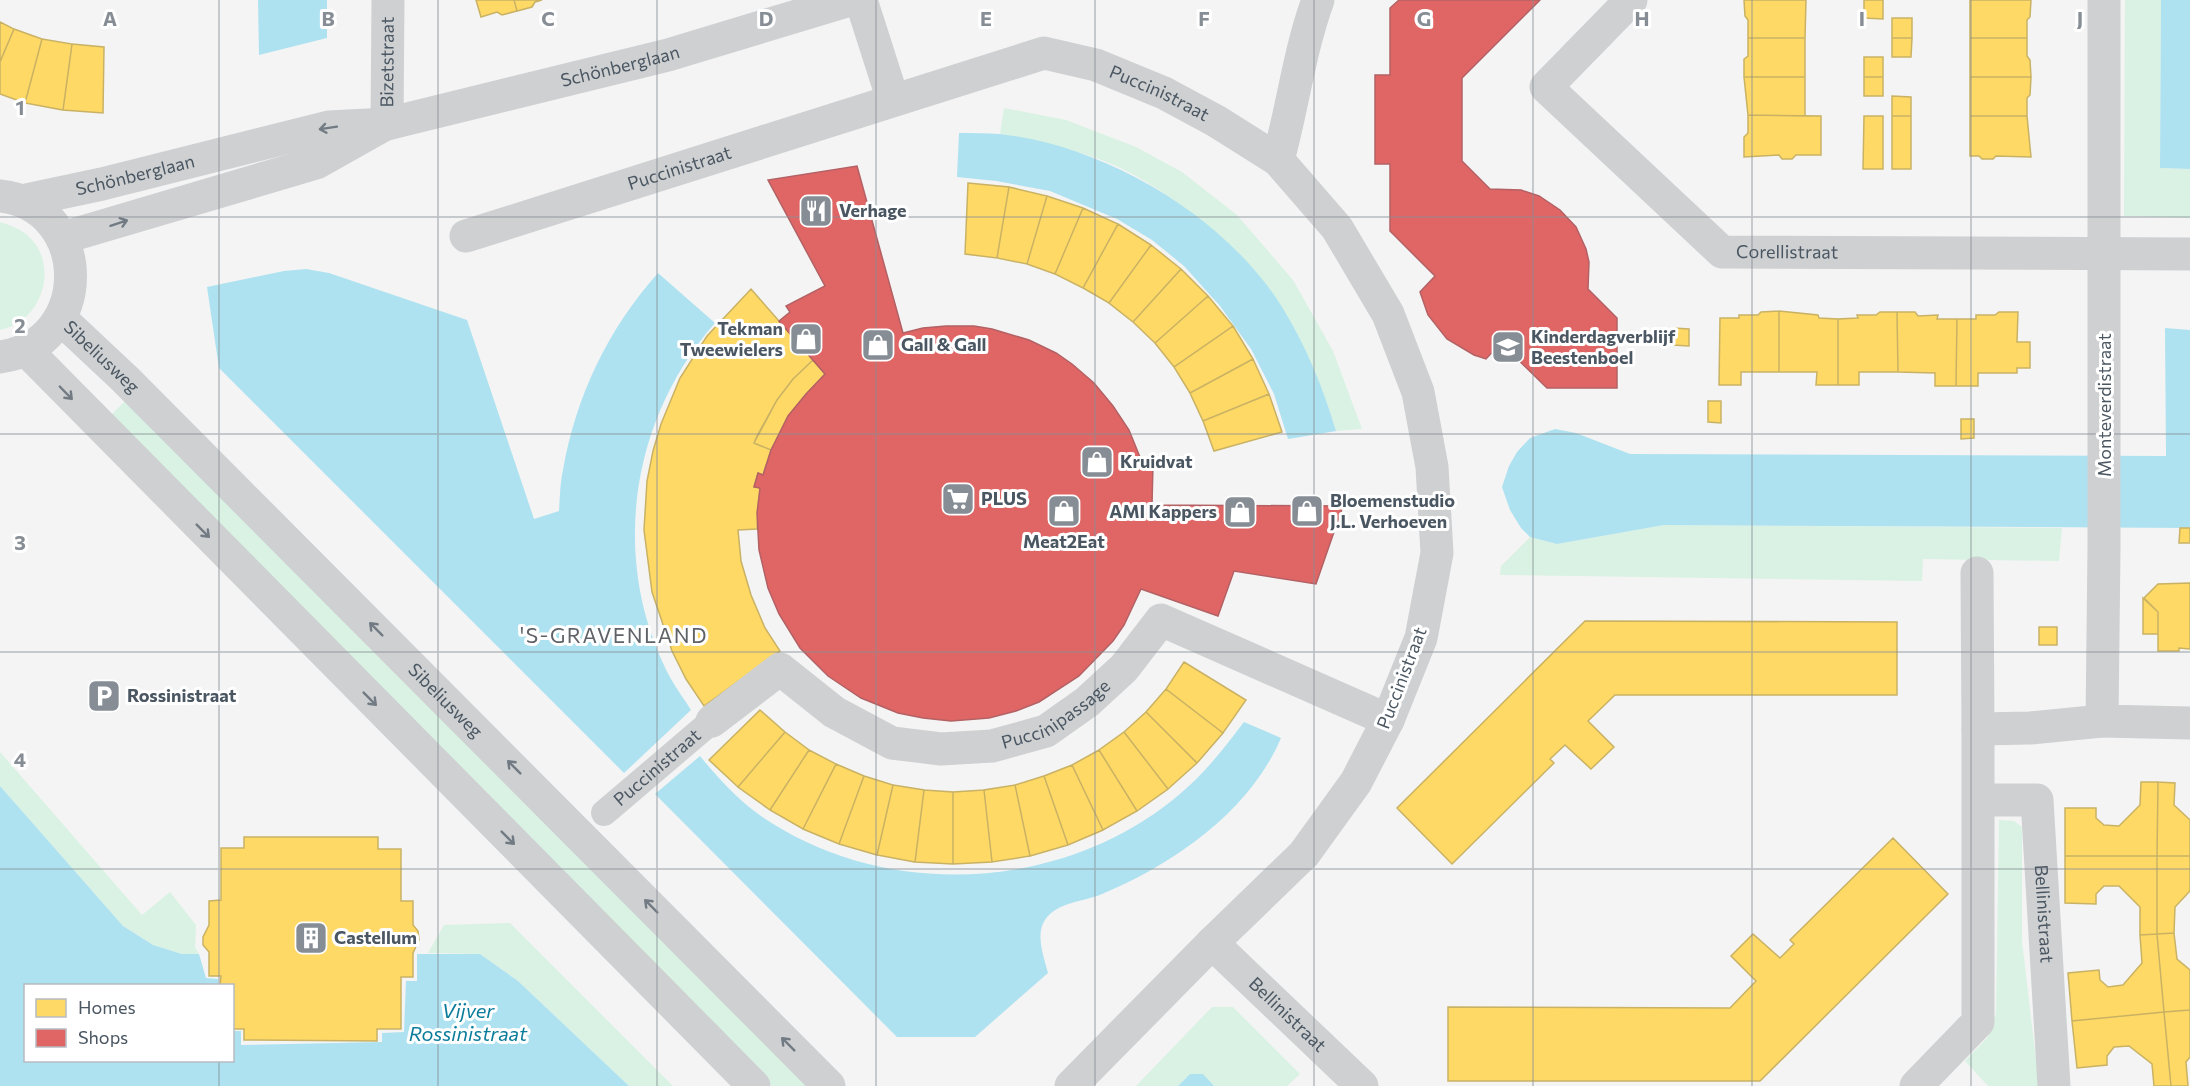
<svg xmlns="http://www.w3.org/2000/svg" width="2190" height="1086" font-family="Commissioner,sans-serif">
<rect width="100%" height="100%" fill="#f4f4f4"/>
<path fill="#d9f2e3" d="M2125,0h36l-1,168 30,1v49l-66,-2z
M1004,108l62,12 70,27 46,25 55,43 56,65 40,71 29,78 -26,2c-29,-96 -71,-164 -153,-224 -23,-17 -47,-33 -74,-44 -35,-14 -72,-22 -109,-29z
M0,222c9,3 18,6 26,12 35,29 17,88 -26,96z
M128,398l680,685 -3,3h-33l-664,-668z
M1664,525l398,3 -3,33 -136,-2 -1,22 -422,-6 1,-9 29,-29 27,7z
M0,752l142,163 28,-23 26,33 -1,22 4,7h-17l-29,-9 -30,-19 -123,-140z
M1999,820l15,1 8,6v114l17,145h-51l-23,-25 23,-24 8,-23z
M510,923l163,163h-44l-111,-105 -38,-27 -52,-1 16,-28z
M1212,1007h21l67,67 -13,12h-73l-11,-11 -13,-1 -12,12h-42z"/>
<path fill="#aee2f0" d="M258,0h69v38l-68,17z
M2161,0h29v169l-30,-1z
M959,133c13,0 27,0 40,1 106,11 226,82 283,173 24,39 41,80 54,124l-48,8 -14,-45 -23,-45 -31,-43 -36,-40 -32,-26 -35,-21 -67,-28 -54,-10 -39,-4z
M306,269l23,4 138,47 67,199 25,-8c1,-14 1,-28 4,-41 13,-74 45,-141 95,-197l57,50c-86,98 -106,240 -44,356 6,11 14,21 20,31l-67,63 -405,-405 -12,-81 77,-16z
M2165,328l25,2v198l-526,-3 -107,19 -27,-7 -9,-9 -11,-18 -8,-23 7,-21 8,-14 13,-14 25,-9 21,4 54,21 536,2z
M1244,722l37,16c-31,73 -107,126 -179,156 -19,8 -45,8 -57,26 -10,14 -1,37 3,53l-73,64h-78l-242,-243 45,-38c18,22 38,44 61,60 125,86 305,76 420,-23 24,-20 44,-46 63,-71z
M0,786l123,140 30,19 29,9h17l7,24 12,1v7h-192v74h206l1,-29h8v14l141,-3v-9l22,-1 2,-51h11v-27h63l38,27 111,105h-629z
M1190,1074h13l11,12h-36z"/>
<path fill="#ffd966" stroke="#c9b264" stroke-width="1.5" d="M476,0h38l3,11 -15,4 -5,-3 -16,5z
M514,0h28l-7,2 -3,5 -15,4z
M1744,0h62l-1,38h-57v-18l-3,-4z
M1864,0h19v19l-19,-1z
M1970,0h61l-1,17 -3,3v18h-57z
M1892,18h20v20h-20z
M0,22l14,7 -14,33z
M14,29l28,10 -17,64 -25,-9v-32z
M1748,38h57v39h-61v-18l4,-3z
M1892,38h20l-1,19h-19z
M1970,38h57v18l3,4 1,17h-61z
M42,39l30,5 -9,66 -38,-7z
M72,44l32,3 -1,66 -40,-3z
M1864,57h19v20h-19z
M1744,77h61v39l-57,-1z
M1864,77h19v19h-19z
M1970,77h61l-1,18 -3,3v18h-57z
M1892,96l19,1v19h-19z
M1748,115l73,1v39h-25l-4,4h-10l-3,-4 -35,2v-20l4,-4z
M1864,116h19v53h-20z
M1892,116h19v53h-19z
M1970,116h57l4,41 -35,-1 -3,3h-11l-3,-3h-9z
M968,183l41,4 -12,71 -32,-4z
M1009,187l38,9 -20,68 -30,-6z
M1047,196l36,12 -28,66 -28,-10z
M1083,208l35,16 -35,64 -28,-14z
M1118,224l33,21 -42,58 -26,-15z
M1151,245l30,24 -48,53 -24,-19z
M1181,269l27,27 -53,47 -22,-21z
M751,289l62,71 -20,19 -16,21 -20,36 -3,7 17,7 -8,25 -5,-2 -4,14 6,1 -3,41 -19,1 3,31 10,34 14,33 15,23 -76,55 -18,-27 -14,-28 -20,-59 -8,-62 3,-49 6,-30 8,-27 19,-46 27,-42z
M1208,296l25,30 -59,41 -19,-24z
M1779,311v61h-38v13h-22l1,-67h19v-3h19l3,-3z
M1779,311l39,4 1,3 19,1v66h-22l1,-13h-38z
M1880,312h17l1,60h-39v13h-21v-66l20,-1 -1,-3h19z
M1897,312h18l3,4 20,-1 -1,4h20l-1,67h-21v-13l-37,-1z
M1999,312h19l-1,30h13v26h-13v5h-39v13h-22l1,-67h19v-4h19z
M1233,326l20,33 -63,34 -16,-26z
M1673,328l16,1v17l-17,-1z
M1253,359l16,35 -66,27 -13,-28z
M813,360l12,14 -31,35 -23,41 -17,-7 23,-43 16,-21z
M1269,394l13,38 -68,19 -11,-30z
M1708,401h13v22l-13,-1z
M1961,419h13v19l-13,1z
M2180,528h10v15h-11z
M2190,583v66l-11,-1v3h-21v-39l-14,-14 14,-14z
M2143,598l15,14v22h-15z
M1585,621l312,1v73h-282l-27,26 26,26 -23,22 -26,-24 -15,14 4,4 -102,101 -55,-56z
M2039,627h18v18h-18z
M1184,662l62,38 -23,33 -57,-44z
M1166,689l57,44 -26,30 -51,-51z
M760,710l25,22 -47,55 -29,-27z
M1146,712l51,51 -29,26 -44,-57z
M785,732l24,18 -39,60 -32,-23z
M1124,732l44,57 -31,22 -38,-61z
M809,750l27,14 -33,65 -33,-19z
M1099,750l38,61 -34,19 -31,-65z
M836,764l28,12 -25,68 -36,-15z
M1072,765l31,65 -35,15 -24,-69z
M864,776l29,9 -16,70 -38,-11z
M1044,776l24,69 -38,11 -15,-71z
M2141,782h17l-1,74h-92v-48h31v10l8,7 15,1 21,-21z
M2158,782l17,1 -1,22 16,15v36h-33z
M893,785l31,5 -9,72 -38,-7z
M1015,785l15,71 -38,6 -8,-72z
M924,790l29,2v72l-38,-2z
M984,790l8,72 -39,2v-72z
M244,837h134v12h23v52h12v24l5,6 1,9 -6,13v24h-12v52h-24v12l-133,-1v-11h-12v-43h-12l1,-10h-12v-24l-6,-7v-8l6,-12v-24l12,-1v-52h23z
M1893,838l55,56 -188,187h-312v-74l282,1 26,-27 -25,-25 22,-22 27,24 14,-14 -4,-4z
M2065,856h92v78l-17,1v-28l-21,-21h-15l-8,8v10l-31,-1z
M2157,856h33v35l-15,16 -1,26 -17,1z
M2174,933l3,26 13,11v40l-26,2 -7,-78z
M2157,934l7,78 -92,9 -4,-48 31,-3 1,10 8,7 15,-2 19,-22 -2,-28z
M2190,1010v47l-4,5 2,24h-17l-7,-74z
M2164,1012l7,74h-17l-2,-22 -23,-18 -15,1 -7,9v9l-30,3 -5,-47z"/>
<path fill="#e06666" stroke="#b36164" stroke-width="1.5" d="M1399,0h141l-78,78v83l28,28 31,1 18,6 21,14 16,17 10,22 3,13 -1,27 29,29v70h-70l-46,-45 -15,16 -12,-4 -27,-16 -19,-24 -8,-23 15,-16 -45,-45v-67h-15v-89h15v-67z
M857,166l46,167 20,-5 23,-2h28l18,3 37,11 27,13 16,11 22,19 19,23 16,24 15,37 9,-3 -1,41 191,1 -27,78 -82,-13 -16,45 -77,-27 -17,36 -11,16 -34,35 -40,26 -23,9 -27,7 -38,3 -28,-3 -25,-5 -37,-15 -33,-22 -28,-28 -21,-34 -11,-26 -9,-38 -2,-37 3,-25 -6,-1 4,-14 5,2 8,-25 17,-34 18,-22 19,-20 -46,-53 11,-9 -4,-6 39,-20 -57,-106z"/>
<g fill="none" stroke-linecap="round" stroke-linejoin="round">
<path stroke="#ced0d2" stroke-width="26" id="s1" d="M604,813l108,-92"/>
<g stroke="#ced0d2" stroke-width="33">
<path d="M861,0l32,100"/>
<path id="s2" d="M1631,0l-85,87 176,165 468,2"/>
<path d="M2104,0v548l-2,173 88,2"/>
<path id="s3" d="M387,124l1,-124"/>
<path d="M1278,160c15,-54 21,-108 40,-160"/>
<path id="s4" d="M466,236l578,-183 52,12 68,28 52,28 62,39 59,68 51,86 30,78 14,75 5,86 -16,85 -33,82 -32,62 -52,72 -92,89 -141,143"/>
<path id="s5" d="M60,318l65,61 704,707"/>
<path d="M26,350l728,736"/>
<path d="M1977,573l1,156"/>
<path id="s6" d="M712,721l68,-52 54,43 58,31 49,6 51,-3 54,-15 41,-29 37,-34 37,-48 227,100"/>
<path id="s7" d="M1979,800h58l17,286"/>
<path id="s8" d="M1212,943l150,143"/>
<path d="M1916,1086l62,-64v-293l52,-1 72,-7"/>
</g>
<g stroke="#ced0d2" stroke-width="33">
<path d="M0,196c92,10 96,147 0,161"/>
<path id="s9" d="M22,201l80,-17 227,-57 58,-3 281,-69 182,-55"/>
<path d="M62,238l254,-75 64,-36"/>
</g>
</g>
<defs><path id="oneway-shaft" d="M-6 0H5M1.5-3L5.5 0L1.5 3" fill="none" stroke-width="1.6" stroke-linecap="round" stroke-linejoin="round" transform="scale(1.5)"/></defs>
<g stroke="#727b83">
<use href="#oneway-shaft" transform="translate(328 128) rotate(171)"/>
<use href="#oneway-shaft" transform="translate(119 223) rotate(-18)"/>
<use href="#oneway-shaft" transform="translate(66 393) rotate(46)"/>
<use href="#oneway-shaft" transform="translate(203 531) rotate(45)"/>
<use href="#oneway-shaft" transform="translate(376 629) rotate(-135)"/>
<use href="#oneway-shaft" transform="translate(370 699) rotate(45)"/>
<use href="#oneway-shaft" transform="translate(514 767) rotate(-135)"/>
<use href="#oneway-shaft" transform="translate(508 838) rotate(45)"/>
<use href="#oneway-shaft" transform="translate(651 906) rotate(-135)"/>
<use href="#oneway-shaft" transform="translate(788 1044) rotate(-135)"/>
</g>
<path fill="none" stroke="#868d94" stroke-width="1.5" stroke-opacity="0.55" d="M219,0v986M438,0v1086M657,0v1086M876,0v1086M1095,0v1086M1314,0v1086M1533,0v1086M1752,0v1086M1971,0v1086M0,217h2190M0,434h2190M0,652h2190M0,869h2190M219,1060v26"/>
<defs>
<g id="restaurant-square" transform="scale(1.725)"><rect x="-9" y="-9" width="18" height="18" rx="4" fill="#868d94" stroke="#fff"/><path d="M-5-6h1v4h1v-4h1v4h1v-4h1v5L-1.5 .5V6h-2V.5L-5-1ZM5-6V6H3V1.5H1.5Q1.5-4 5-6Z" fill="#fff"/></g>
<g id="shop-square" transform="scale(1.725)"><rect x="-9" y="-9" width="18" height="18" rx="4" fill="#868d94" stroke="#fff"/><path d="M-5-2.5h2.3a2.7 3.5 0 0 1 5.4 0H5L5.5 6h-11ZM-1.5-2.5h3a1.5 2.3 0 0 0-3 0Z" fill="#fff"/></g>
<g id="school-square" transform="scale(1.725)"><rect x="-9" y="-9" width="18" height="18" rx="4" fill="#868d94" stroke="#fff"/><path d="M0-5L7-2L0 1L-7-2ZM-4 1L0 2.5L4 1V4Q0 6-4 4Z" fill="#fff"/></g>
<g id="supermarket-square" transform="scale(1.725)"><rect x="-9" y="-9" width="18" height="18" rx="4" fill="#868d94" stroke="#fff"/><path d="M-6-5.5h2.5l.6 2H6L4.5 2H-2.5L-4.4-4H-6ZM-1.5 3.2a1.3 1.3 0 1 0 .1 0ZM3 3.2a1.3 1.3 0 1 0 .1 0Z" fill="#fff"/></g>
<g id="parking-square" transform="scale(1.725)"><rect x="-9" y="-9" width="18" height="18" rx="4" fill="#868d94" stroke="#fff"/><path d="M-3.5-5.5H1a3.5 3.5 0 0 1 0 7H-1V5.5H-3.5ZM-1-3.4V-.6H.8a1.4 1.4 0 0 0 0-2.8Z" fill="#fff"/></g>
<g id="building-square" transform="scale(1.725)"><rect x="-9" y="-9" width="18" height="18" rx="4" fill="#868d94" stroke="#fff"/><path d="M-4-6H4V6H1V3H-1V6H-4ZM-2.5-4.3h1.7v1.8h-1.7ZM.8-4.3h1.7v1.8H.8ZM-2.5-1h1.7V.8h-1.7ZM.8-1h1.7V.8H.8Z" fill="#fff"/></g>
</defs>
<g fill-rule="evenodd">
<use href="#restaurant-square" x="816" y="211"/>
<use href="#shop-square" x="806" y="339"/>
<use href="#shop-square" x="878" y="345"/>
<use href="#school-square" x="1508" y="347"/>
<use href="#shop-square" x="1097" y="462"/>
<use href="#supermarket-square" x="958" y="499"/>
<use href="#shop-square" x="1064" y="511"/>
<use href="#shop-square" x="1307" y="511"/>
<use href="#shop-square" x="1240" y="512"/>
<use href="#parking-square" x="104" y="696"/>
<use href="#building-square" x="311" y="938"/>
</g>
<g text-anchor="middle" stroke-width="6" stroke-linejoin="round" paint-order="stroke">
<g font-size="18" fill="#4a5661" stroke="#fff">
<text dy="6" stroke="none"><textPath href="#s3" startOffset="62">Bizetstraat</textPath></text>
<text dy="6" stroke="none"><textPath href="#s9" startOffset="614">Schönberglaan</textPath></text>
<text dy="6" stroke="none"><textPath href="#s4" startOffset="729">Puccinistraat</textPath></text>
<text dy="6" stroke="none"><textPath href="#s4" startOffset="224">Puccinistraat</textPath></text>
<text dy="6" stroke="none"><textPath href="#s9" startOffset="116">Schönberglaan</textPath></text>
<text dy="6" stroke="none"><textPath href="#s2" startOffset="428">Corellistraat</textPath></text>
<text dy="6" stroke="none"><textPath href="#s5" startOffset="57">Sibeliusweg</textPath></text>
<text transform="translate(2105 405) rotate(-90)" y="6">Monteverdistraat</text>
<text transform="translate(1402 678) rotate(-69)" y="6">Puccinistraat</text>
<text dy="6" stroke="none"><textPath href="#s5" startOffset="543">Sibeliusweg</textPath></text>
<text dy="6" stroke="none"><textPath href="#s6" startOffset="393">Puccinipassage</textPath></text>
<text dy="6" stroke="none"><textPath href="#s1" startOffset="70">Puccinistraat</textPath></text>
<text dy="6" stroke="none"><textPath href="#s7" startOffset="172">Bellinistraat</textPath></text>
<text dy="6" stroke="none"><textPath href="#s8" startOffset="104">Bellinistraat</textPath></text>
</g>
<g font-size="18" font-weight="bold" fill="#4a5661" stroke="#fff" text-anchor="start">
<text x="839" y="217">Verhage</text>
<text x="783" y="335" text-anchor="end">Tekman<tspan x="783" dy="21">Tweewielers</tspan></text>
<text x="1531" y="343">Kinderdagverblijf<tspan x="1531" dy="21">Beestenboel</tspan></text>
<text x="901" y="351">Gall &amp; Gall</text>
<text x="1120" y="468">Kruidvat</text>
<text x="981" y="505">PLUS</text>
<text x="1330" y="507">Bloemenstudio<tspan x="1330" dy="21">J.L. Verhoeven</tspan></text>
<text x="1217" y="518" text-anchor="end">AMI Kappers</text>
<text x="1064" y="548" text-anchor="middle">Meat2Eat</text>
<text x="127" y="702">Rossinistraat</text>
<text x="334" y="944">Castellum</text>
</g>
<g font-size="20" font-style="italic" fill="#0c7c9b" stroke="#fff">
<text x="468" y="1018">Vijver<tspan x="468" dy="23">Rossinistraat</tspan></text>
</g>
<g font-size="21" letter-spacing="1.5" fill="#5f6368" stroke="#fff">
<text x="614" y="643">'S-GRAVENLAND</text>
</g>
</g>
<g font-size="20" text-anchor="middle" font-weight="bold" fill="#868d94" stroke="#fff" stroke-width="6" stroke-linejoin="round" paint-order="stroke">
<text x="110" y="26">A</text>
<text x="328" y="26">B</text>
<text x="548" y="26">C</text>
<text x="766" y="26">D</text>
<text x="986" y="26">E</text>
<text x="1204" y="26">F</text>
<text x="1424" y="26">G</text>
<text x="1642" y="26">H</text>
<text x="1862" y="26">I</text>
<text x="2080" y="26">J</text>
<text x="20" y="115">1</text>
<text x="20" y="333">2</text>
<text x="20" y="550">3</text>
<text x="20" y="767">4</text>
</g>
<rect x="24" y="984" width="210" height="78" fill="#ffffff" stroke="#b7bbc0" stroke-width="1.5"/>
<rect x="36" y="999" width="30" height="18" fill="#ffd966" stroke="#b7bbc0" stroke-width="1.5"/>
<text x="78" y="1014" font-size="18" fill="#4a5661">Homes</text>
<rect x="36" y="1029" width="30" height="18" fill="#e06666" stroke="#b7bbc0" stroke-width="1.5"/>
<text x="78" y="1044" font-size="18" fill="#4a5661">Shops</text>
</svg>
